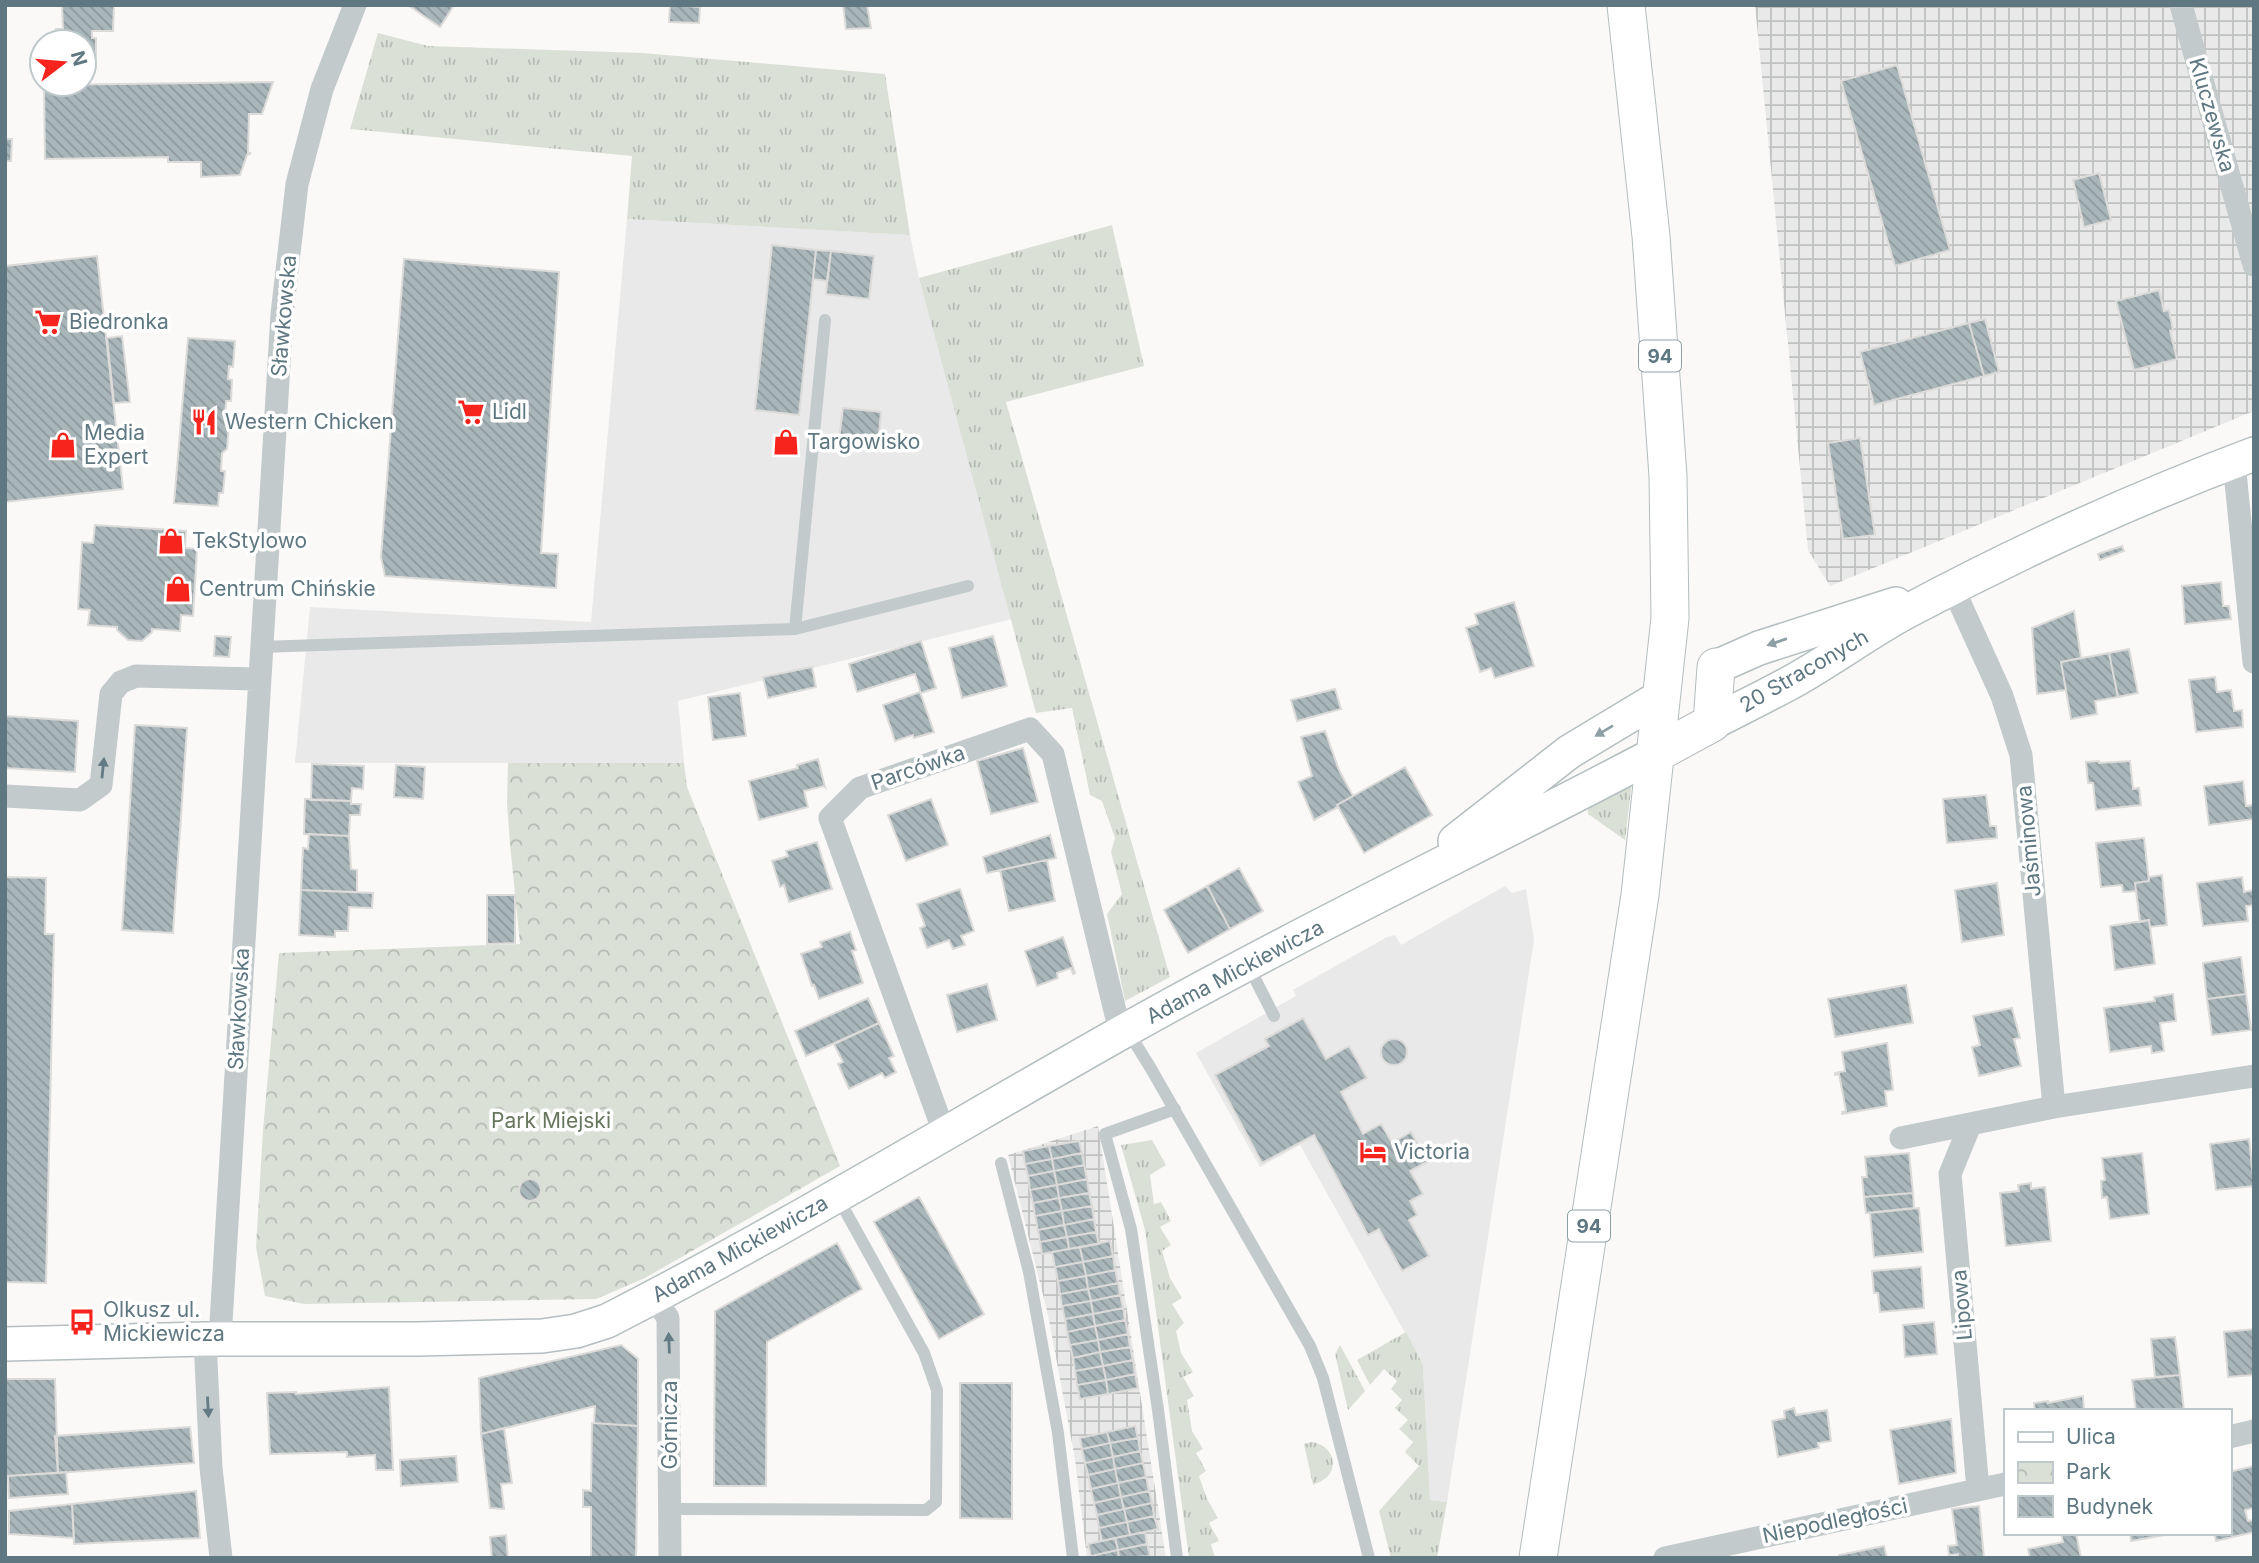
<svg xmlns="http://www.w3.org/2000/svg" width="2259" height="1563" font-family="Inter,sans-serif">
<defs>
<pattern id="industrial-grid" width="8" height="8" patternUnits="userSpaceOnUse" patternTransform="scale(1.75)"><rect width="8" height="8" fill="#e8e9e8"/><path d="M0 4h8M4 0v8" fill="none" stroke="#bfc2c1"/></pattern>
<pattern id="grass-tufts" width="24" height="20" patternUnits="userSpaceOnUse" patternTransform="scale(1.75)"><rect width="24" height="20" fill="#dbe0d6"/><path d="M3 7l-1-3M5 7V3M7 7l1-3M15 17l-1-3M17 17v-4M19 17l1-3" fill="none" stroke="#b5bab3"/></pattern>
<pattern id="park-crowns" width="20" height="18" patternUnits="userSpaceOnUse" patternTransform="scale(1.75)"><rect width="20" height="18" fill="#dbe0d6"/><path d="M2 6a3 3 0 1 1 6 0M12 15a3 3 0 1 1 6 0" fill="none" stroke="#b5bab3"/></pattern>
<pattern id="building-back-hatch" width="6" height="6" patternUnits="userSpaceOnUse" patternTransform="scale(1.75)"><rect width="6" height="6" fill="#a9b6ba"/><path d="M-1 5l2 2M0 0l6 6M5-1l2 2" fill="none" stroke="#8d999c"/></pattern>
</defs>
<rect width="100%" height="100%" fill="#faf9f7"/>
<path fill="#e8e9e8" d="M627,219l283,16 9,43 93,341 -334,82 6,62h-389l15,-156 281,15z
M1505,886l7,7 14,-4 8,51 -87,562 -17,-2 -7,-135 -123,-220 -40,22 -64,-114 100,-57 -3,-6 94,-53 8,-2 6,10z"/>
<path fill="url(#industrial-grid)" d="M1755,5h499v406l-424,175 -22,-36z
M1098,1126l68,432h-79l-12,-99 -27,-144 -40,-160z"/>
<path fill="url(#grass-tufts)" d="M378,33l50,13 215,7 242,21 25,161 -283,-16 5,-63 -282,-27z
M1112,225l32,141 -138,36 164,575 -45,24 -18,-87 15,-20 -11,-42 4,-14 -13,-37 -12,-6 -18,-87 -36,5 -117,-435z
M1632,781l-7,59 -37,-26v-9z
M1152,1140l14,25 -16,10 4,29 7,-2 10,19 -11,6 11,18 -9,6 8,27 12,20 -10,6 12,19 -8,8 5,22 12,19 -10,5 11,19 -7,4 5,31 11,18 -7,4 10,18 -7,5 8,23 11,19 -9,5 10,18 -8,3 4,14h-26l-44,-328 -24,-85z
M1406,1332l17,33 7,135 17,2 -10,56h-46l-12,-47 40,-45 -14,-14 8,-10 -14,-13 9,-9 -13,-12 7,-8 -11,-11 6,-8 -13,-12 -14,16 -13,-25z
M1340,1345l25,46 -17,19 -13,-56z
M1312,1442c16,2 28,19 16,34 -3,4 -11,7 -15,9l-9,-41z"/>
<path fill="url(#park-crowns)" d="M508,763h176l3,24 153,379 -195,112 -49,21 -292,5 -39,-8 -9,-49 7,-117 16,-177 241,-9 -10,-100 -3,-41z"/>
<path fill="url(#building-back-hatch)" stroke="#dcdbd9" stroke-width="2" d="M62,5h52l-1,26h-21v7h4v19h-12v-15h-28v-13h7z
M408,5h46l-14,22z
M670,5l30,2 -1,16 -30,-1z
M843,5h24l4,23 -25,1z
M1897,65l53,185 -55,16 -54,-185z
M273,82l-11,32h-13l-1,39h3l-4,2 -7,20 -39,2v-15h-33v-5l-123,2 -1,-74z
M5,139h7l-1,22h-6z
M2099,173l12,47 -27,7 -11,-47z
M772,245l44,5 -17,165 -44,-5z
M816,250l15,1 -4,30 -14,-2z
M831,251l43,5 -5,43 -43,-5z
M97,256l26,233 -118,13v-236z
M404,259l155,13 -18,281 17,1 -2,34 -171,-12 -4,-19z
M2159,290l5,21 5,-1 4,20 -3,1 7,28 -43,11 -18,-69z
M1985,319l14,53 -15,4 -15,-53z
M1969,323l15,53 -110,29 -14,-53z
M122,336l8,66 -16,1 -7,-65z
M188,338l47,3 -2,26 -4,-1 -1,13 4,1 -1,21h-5l-1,18 4,5 -2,25 -5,4 -1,18h4l-2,22h-4l-1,13 -44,-3z
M843,408l38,4 -3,32 -39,-4z
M1860,438l15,97 -32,4 -15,-96z
M95,525l91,6 -1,17 12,1 -4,67 -12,-1 -1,16 -28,-2v3l-10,9 -14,-1 -11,-10v-3l-29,-2 2,-15 -12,-1 4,-67 11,1z
M2122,546l2,5 -24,9 -2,-6z
M2221,582l2,24h6l2,13 -46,5 -3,-38z
M1514,602l20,64 -39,12 -4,-10 -11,4 -14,-44 12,-4 -3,-10z
M2074,611l7,47 -20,4 5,28 -29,4 -5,-66z
M215,636l16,1 -2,20 -15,-1z
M993,636l14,50 -45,12 -13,-50z
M921,641l15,47 -15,5 -6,-19 -58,18 -8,-28z
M2129,649l9,44 -20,4 -9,-44z
M2109,653l9,44 -23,4 2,13 -26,5 -10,-57z
M812,667l4,20 -48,11 -5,-21z
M2215,677l2,15 14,-2 3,21 8,-1 1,17 -47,5 -7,-52z
M1335,689l6,20 -44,12 -6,-21z
M920,692l14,40 -20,6 -1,-3 -18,6 -12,-36z
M740,693l6,43 -33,4 -5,-43z
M5,716l73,5 -3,51 -70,-4z
M135,725l52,3 -14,205 -51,-3z
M1325,731l14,39 14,26 -16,9 1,2 -24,13 -16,-38 14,-6 -11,-39z
M1023,748l15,54 -47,12 -14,-53z
M818,759l7,28 -1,-1 -20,5 4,16 -49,13 -10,-39 49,-13 -1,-3z
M2099,761v2l31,-2 3,28 6,-1 2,17 -45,5 -3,-27h-5l-2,-21z
M312,764l52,2 -1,23 -11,-1 -1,13 -40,-1z
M396,765l29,2 -2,32 -29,-2z
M1405,767l27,48 -68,38 -27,-48z
M2243,781l3,25 7,-1 1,14 -45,6 -5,-39z
M1986,795l4,31h6l1,12 -50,5 -4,-44z
M305,799l46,2v3h10l-1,11h-10l-1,21 -45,-2z
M931,799l17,46 -42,16 -18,-46z
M309,834l40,2 2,33 6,1v22l-56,-2 2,-42 5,1z
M1050,835l6,23 -69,15 -4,-16z
M2144,838l5,43 -14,2 1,8 -13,1 -1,-7 -21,2 -5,-44z
M817,842l15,47 -43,13 -5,-17 -4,2 -8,-26 16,-5 -2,-5z
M1047,860l8,41 -46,10 -9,-41z
M1239,868l24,43 -33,18 -23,-43z
M2162,875l5,50 -17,2 -1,-7 -9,2 -5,-39 14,-2v-4z
M5,877l41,1 -1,56h9l-8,349 -41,-1z
M2242,877l2,15 10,-2v15l-8,1 2,15 -45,5 -6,-43z
M1997,883l7,52 -42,7 -7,-52z
M1207,886l23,43 -42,24 -24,-43z
M960,889l14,42 -13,5 4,9 -12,4 -4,-9 -22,8 -7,-20 5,-2 -8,-22z
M301,890l72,3 -1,15 -23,-1 -1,24h-13v6l-36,-2z
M487,895h28v48l-28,1z
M2149,920l6,44 -40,6 -5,-44z
M850,932l6,18 -4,1 11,32 -44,16 -5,-14 -2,1 -11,-32 21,-7 -2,-5z
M1063,937l12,36 -2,1 -2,-6 -14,5 1,5 -21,8 -12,-35z
M2241,957l5,37 -39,5 -4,-36z
M987,984l10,36 -40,12 -10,-37z
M1906,985l7,38 -78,14 -7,-38z
M2173,994l3,27 -16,2 4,28 -12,2 -1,-7 -41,6 -6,-44 51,-7 -1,-4z
M2246,994l5,36 -39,5 -5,-36z
M868,998l11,25 -73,33 -11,-25z
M2012,1008l8,30 -6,1 7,27 -42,10 -7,-29 8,-2 -7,-29z
M1303,1018l23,41 23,-13 18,32 -26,14 22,42 18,-10 11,19 19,-11 16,30 -17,9 13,23 -13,7 7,14 -8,5 20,36 -27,15 -23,-42 -11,6 -54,-100 -52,28 -47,-88 54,-29 -4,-7z
M879,1023l15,33 -5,2 7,14 -11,6 -3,-5 -33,16 -11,-25 5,-2 -9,-18z
M1381 1052a13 13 0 1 1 26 0a13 13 0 1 1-26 0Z
M1887,1043l6,47 -8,1 2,15 -45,8v-2l4,-1 -7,-37 -4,1v-2l10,-2 -3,-19z
M2249,1139l5,47 -38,4 -6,-46z
M1079,1141l3,12 -30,6 -3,-13z
M1049,1146l3,13 -27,5 -2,-13z
M1082,1153l2,12 -30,6 -2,-12z
M1909,1153l4,40 -49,4 -2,-20h5l-2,-20z
M2142,1153l7,61 -39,5 -3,-22 -5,1 -1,-17 4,-1 -3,-22z
M1052,1159l2,12 -26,5 -3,-12z
M1084,1165l3,14 -30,6 -3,-14z
M1054,1171l3,14 -27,5 -2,-14z
M519 1190a11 11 0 1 1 22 0a11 11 0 1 1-22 0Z
M1087,1179l2,14 -30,5 -2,-13z
M2031,1183v6l14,-2 6,54 -45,5 -6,-53 19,-2 -1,-6z
M1057,1185l2,13 -26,5 -3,-13z
M1089,1193l3,13 -30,5 -3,-13z
M1913,1193l1,15 -48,5 -2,-16z
M919,1197l65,117 -45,25 -65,-117z
M1059,1198l3,13 -27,5 -2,-13z
M1092,1206l2,13 -30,6 -2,-14z
M1919,1208l4,44 -49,5 -4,-44z
M1062,1211l2,14 -26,5 -3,-14z
M1094,1219l2,13 -29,5 -3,-12z
M1064,1225l3,12 -27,5 -2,-12z
M1096,1232l3,12 -30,5 -2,-12z
M1067,1237l2,12 -27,5 -2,-12z
M1110,1241l3,15 -30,6 -3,-15z
M837,1243l25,46 -95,53 -1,144h-52l1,-175z
M1080,1247l3,15 -28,5 -3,-15z
M1113,1256l2,14 -29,6 -3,-14z
M1083,1262l3,14 -28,5 -3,-14z
M1921,1267l3,41 -44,4 -2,-19h-4l-2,-22z
M1115,1270l3,13 -30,6 -2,-13z
M1086,1276l2,13 -28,5 -2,-13z
M1118,1283l2,12 -29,6 -3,-12z
M1088,1289l3,12 -29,5 -2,-12z
M1120,1295l3,13 -30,6 -2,-13z
M1091,1301l2,13 -28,5 -3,-13z
M1123,1308l2,12 -30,6 -2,-12z
M1093,1314l2,12 -28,6 -2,-13z
M1125,1320l3,14 -30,6 -3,-14z
M1934,1322l3,32 -32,3 -2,-32z
M1095,1326l3,14 -28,5 -3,-13z
M2254,1329v46l-26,2 -4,-45z
M1128,1334l2,13 -30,5 -2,-12z
M2175,1337l5,38 -25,2 -4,-38z
M1098,1340l2,12 -27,6 -3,-13z
M621,1345l17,14v67l-44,-3 1,-17 -114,28 -2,-56z
M1130,1347l3,13 -30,6 -3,-14z
M1100,1352l3,14 -28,5 -2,-13z
M1133,1360l2,14 -29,6 -3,-14z
M1103,1366l3,14 -29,5 -2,-14z
M1135,1374l3,14 -30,6 -2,-14z
M2180,1375l4,36h-48l-4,-31z
M5,1379h50l3,94 -53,3z
M1106,1380l2,14 -28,5 -3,-14z
M960,1383h52v136l-52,-1z
M389,1387l4,83h-17l-1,-15 -28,2v-5l-77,2 -3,-61 29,-1v2z
M2083,1396l1,15h-49l-1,-8 14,-2v2z
M1794,1408l2,7 31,-5 4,31 -13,2 1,5 -41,9 -6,-36 13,-3 -1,-7z
M1951,1419l5,54 -57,11 -9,-54z
M592,1423l46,3 -2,132h-45v-51h-8v-17l8,1z
M1135,1426l3,12 -28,5 -3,-11z
M190,1427l4,36 -136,10 -3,-37z
M504,1428l8,55 -11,1 3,25 -14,-1 -9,-74z
M1107,1432l3,11 -28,6 -2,-11z
M1138,1438l2,13 -27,6 -3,-14z
M1110,1443l3,14 -28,6 -3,-14z
M1140,1451l3,12 -28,6 -2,-12z
M456,1456l2,26 -57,4 -1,-26z
M1113,1457l2,12 -27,6 -3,-12z
M1143,1463l3,14 -28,6 -3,-14z
M2254,1466v42l-9,2 3,11 6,-1v12l-38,9 -2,-8h15v-61z
M1115,1469l3,14 -27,6 -3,-14z
M66,1472l2,22 -59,4 -1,-22z
M1146,1477l3,14 -28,6 -3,-14z
M1118,1483l3,14 -27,6 -3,-14z
M196,1491l4,47 -126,6 -2,-40z
M1149,1491l3,12 -28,6 -3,-12z
M1121,1497l3,12 -27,6 -3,-12z
M1152,1503l2,13 -27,6 -3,-13z
M72,1504l2,34 -65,-4v-23z
M1979,1506l5,52h-26v-4l-9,1 -1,-9 9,-1 -5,-36z
M1124,1509l3,13 -28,6 -2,-13z
M1154,1516l4,13 -28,6 -3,-13z
M1127,1522l3,13 -28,6 -3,-13z
M1145,1532l2,12 -29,6 -3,-12z
M2061,1533h15l5,25h-51l-2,-9 35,-7z
M2130,1533h46l-45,8z
M506,1535l2,23h-16l-2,-21z
M1115,1538l3,12 -27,6 -3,-12z
M1147,1544l3,12 -31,2 -1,-8z
M1884,1546l3,12h-48v-3z
M1118,1550l1,8h-28v-2z"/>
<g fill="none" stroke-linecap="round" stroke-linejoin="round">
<g stroke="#b5bec1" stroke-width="36">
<path id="secondary" d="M1716,667l43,-19 137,-44
M1712,723c29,-15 58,-29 85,-44 37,-21 72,-47 109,-67 112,-60 228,-113 348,-158
M1455,841l114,-89 93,-56
M5,1344l200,-5h213l124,-3 34,-5 31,-10c176,-90 345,-193 517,-290 174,-98 355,-184 531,-277"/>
</g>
<g stroke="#b4bcbf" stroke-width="39">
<path id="primary" d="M1655,754l57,-31 4,-56
M1538,1558l102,-663 30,-277 -2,-142 -17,-240 -25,-231"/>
</g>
<path stroke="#c2cacc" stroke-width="12" d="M795,629l30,-309
M261,647l534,-18 173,-43
M1248,965l26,51
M1127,1030l23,37 160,279 13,32 46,180
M1175,1109l-70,25 26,95 27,181 19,148
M1001,1163l28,109 29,161 15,125
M670,1509l256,1 10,-8 1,-112 -13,-37 -87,-157"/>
<path stroke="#c2cacc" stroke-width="23" d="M2181,5l73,260
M2234,462l20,200
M1953,588l49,108 19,59 33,352
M5,796l75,4 21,-15 10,-91 10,-12 15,-6 123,3
M1970,1125l-20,49 28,315
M945,1135l-115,-317 30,-30 170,-59 23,25 63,261 10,15
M1901,1138l153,-31 200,-31
M654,1297l14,21 2,240
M205,1339l6,129 10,90
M220,1339l62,-1025 15,-130 25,-95 33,-84
M2229,1437l25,-6
M1665,1558l340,-74"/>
<use href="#secondary" stroke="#fff" stroke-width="33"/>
<use href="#primary" stroke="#fff" stroke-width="37"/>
</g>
<defs><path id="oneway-solid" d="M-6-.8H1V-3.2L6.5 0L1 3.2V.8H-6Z" transform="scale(1.75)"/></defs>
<g fill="#8ea0a6">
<use href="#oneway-solid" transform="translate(1777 642) rotate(161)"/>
<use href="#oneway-solid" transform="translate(1604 731) rotate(149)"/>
</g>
<g fill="#637b84">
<use href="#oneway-solid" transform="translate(103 768) rotate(-84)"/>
<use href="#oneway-solid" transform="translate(669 1343) rotate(-92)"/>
<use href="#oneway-solid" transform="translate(208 1407) rotate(87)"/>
</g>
<defs>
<g id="supermarket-bare" transform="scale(2.1)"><path d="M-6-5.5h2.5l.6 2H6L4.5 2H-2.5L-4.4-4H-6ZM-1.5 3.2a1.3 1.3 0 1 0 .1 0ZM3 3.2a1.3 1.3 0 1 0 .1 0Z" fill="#f6241c" stroke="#fff" stroke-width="2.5" paint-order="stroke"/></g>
<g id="restaurant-bare" transform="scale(2.1)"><path d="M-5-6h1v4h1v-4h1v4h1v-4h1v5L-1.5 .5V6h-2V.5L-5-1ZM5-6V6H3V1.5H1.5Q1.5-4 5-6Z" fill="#f6241c" stroke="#fff" stroke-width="2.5" paint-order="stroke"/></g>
<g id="shop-bare" transform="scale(2.1)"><path d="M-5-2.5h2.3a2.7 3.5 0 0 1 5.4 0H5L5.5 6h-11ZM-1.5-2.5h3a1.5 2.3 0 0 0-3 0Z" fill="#f6241c" stroke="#fff" stroke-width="2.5" paint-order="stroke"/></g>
<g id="hotel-bare" transform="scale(2.1)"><path d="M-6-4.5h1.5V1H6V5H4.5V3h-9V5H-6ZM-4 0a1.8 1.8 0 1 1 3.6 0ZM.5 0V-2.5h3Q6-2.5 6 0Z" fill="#f6241c" stroke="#fff" stroke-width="2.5" paint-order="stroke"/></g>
<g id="bus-bare" transform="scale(2.1)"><path d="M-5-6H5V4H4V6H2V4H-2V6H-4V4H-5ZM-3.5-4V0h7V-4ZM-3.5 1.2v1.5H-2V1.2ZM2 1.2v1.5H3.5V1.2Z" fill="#f6241c" stroke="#fff" stroke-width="2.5" paint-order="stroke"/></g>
</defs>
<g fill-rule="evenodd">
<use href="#supermarket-bare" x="48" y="322"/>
<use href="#supermarket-bare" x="471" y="412"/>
<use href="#restaurant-bare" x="204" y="422"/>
<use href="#shop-bare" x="786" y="442"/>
<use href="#shop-bare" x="63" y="445"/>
<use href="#shop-bare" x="171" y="541"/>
<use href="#shop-bare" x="178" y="589"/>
<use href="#hotel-bare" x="1373" y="1152"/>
<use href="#bus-bare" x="82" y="1322"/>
</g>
<g text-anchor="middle" stroke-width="7" stroke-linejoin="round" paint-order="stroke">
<g fill="#fff" stroke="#8ea0a6" stroke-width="2">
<rect x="1639" y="340.5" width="42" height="31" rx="5"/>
<rect x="1568" y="1210.5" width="42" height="31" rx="5"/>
</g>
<g font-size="19" font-weight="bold" fill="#5e7780">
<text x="1660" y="363">94</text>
<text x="1589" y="1233">94</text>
</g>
<g font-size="21" fill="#5e7780" stroke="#fff">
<text transform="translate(2212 115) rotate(74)" y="7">Kluczewska</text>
<text transform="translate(284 316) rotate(-85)" y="7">Sławkowska</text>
<text transform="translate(1804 671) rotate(-30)" y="7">20 Straconych</text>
<text transform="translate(918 768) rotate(-19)" y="7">Parcówka</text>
<text transform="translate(2029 841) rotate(-95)" y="7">Jaśminowa</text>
<text transform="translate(1235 972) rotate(-28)" y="7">Adama Mickiewicza</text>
<text transform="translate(239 1009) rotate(-87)" y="7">Sławkowska</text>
<text transform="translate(740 1249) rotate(-29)" y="7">Adama Mickiewicza</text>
<text transform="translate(1962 1305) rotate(-95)" y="7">Lipowa</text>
<text transform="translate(670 1425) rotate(-90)" y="7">Górnicza</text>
<text transform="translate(1835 1521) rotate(-12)" y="7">Niepodległości</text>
</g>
<g font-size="21" fill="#5e7780" stroke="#fff" text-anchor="start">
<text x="69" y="329">Biedronka</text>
<text x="492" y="419">Lidl</text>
<text x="225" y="429">Western Chicken</text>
<text x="84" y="440">Media<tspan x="84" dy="24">Expert</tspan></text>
<text x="807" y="449">Targowisko</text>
<text x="192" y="548">TekStylowo</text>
<text x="199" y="596">Centrum Chińskie</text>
<text x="1394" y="1159">Victoria</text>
<text x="103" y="1317">Olkusz ul.<tspan x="103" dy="24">Mickiewicza</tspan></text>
</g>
<g font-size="21" fill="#67775d" stroke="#fff">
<text x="551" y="1128">Park Miejski</text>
</g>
</g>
<rect width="2259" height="1563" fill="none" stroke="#5e7780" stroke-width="14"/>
<rect x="2004" y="1409" width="228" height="126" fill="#ffffff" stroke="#bfc9cc" stroke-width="2"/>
<rect x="2018" y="1432" width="35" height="10" fill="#ffffff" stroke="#bfc9cc" stroke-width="2"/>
<text x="2066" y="1444" font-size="21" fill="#5e7780">Ulica</text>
<rect x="2018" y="1462" width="35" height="21" fill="url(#park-crowns)" stroke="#bfc9cc" stroke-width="2"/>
<text x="2066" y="1479" font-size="21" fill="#5e7780">Park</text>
<rect x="2018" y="1496" width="35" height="21" fill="url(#building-back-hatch)" stroke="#bfc9cc" stroke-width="2"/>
<text x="2066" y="1514" font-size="21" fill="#5e7780">Budynek</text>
<g transform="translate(63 63) rotate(74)"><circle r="33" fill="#ffffff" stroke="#bfc9cc" stroke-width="2"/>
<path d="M0-5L12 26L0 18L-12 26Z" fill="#f6241c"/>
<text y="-10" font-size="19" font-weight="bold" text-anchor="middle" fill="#5e7780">N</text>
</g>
</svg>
